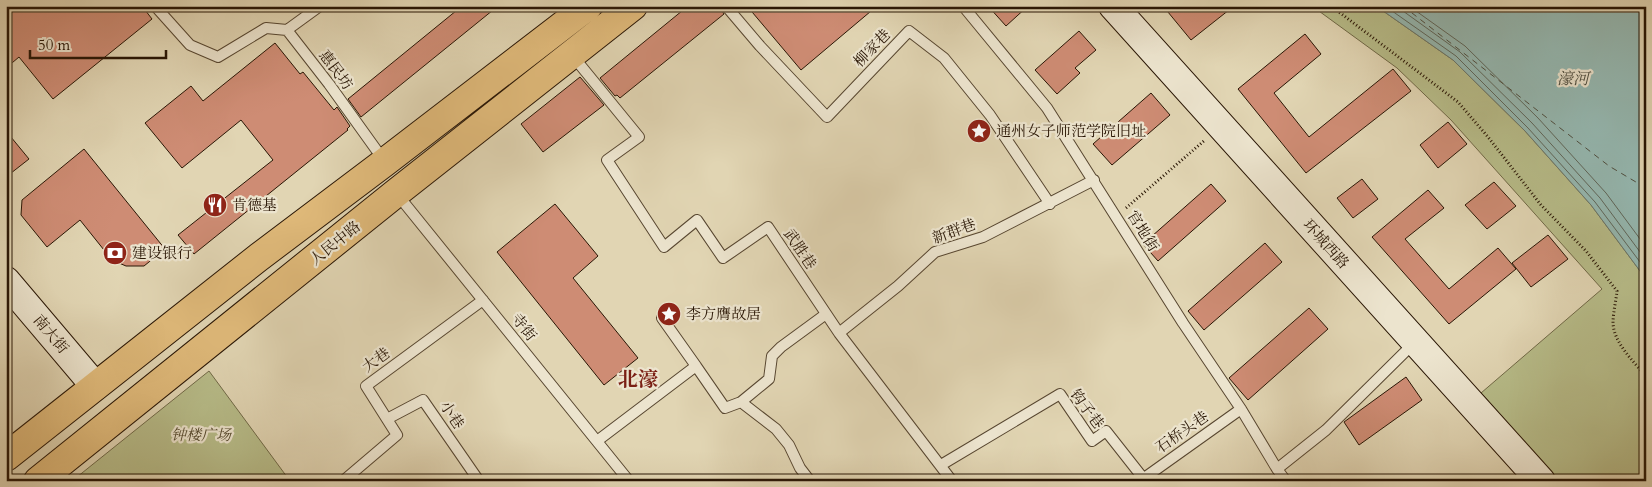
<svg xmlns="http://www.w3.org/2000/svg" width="1652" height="487" font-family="Cardo,'Noto Serif SC',serif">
<rect width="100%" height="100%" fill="#e1d5b3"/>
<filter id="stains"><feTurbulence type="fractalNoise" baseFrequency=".004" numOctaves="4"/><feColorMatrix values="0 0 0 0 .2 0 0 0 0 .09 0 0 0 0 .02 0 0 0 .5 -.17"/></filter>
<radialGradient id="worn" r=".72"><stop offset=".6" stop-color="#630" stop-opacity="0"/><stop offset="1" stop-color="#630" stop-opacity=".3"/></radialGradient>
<path fill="#b7bc89" stroke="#706947" d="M1312,6h64l77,54 72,71 66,74 55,74v202h-87l-78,-88 121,-104 -151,-169 -54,-52z
M209,371l81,110h-218z"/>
<path fill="#95b8b1" stroke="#6a776c" d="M1376,6h260l10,10v263l-55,-74 -66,-74 -72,-71z"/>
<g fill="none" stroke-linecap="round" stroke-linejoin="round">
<path stroke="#5f675b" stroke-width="1" d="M1385,6l71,50 72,72 67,74 51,68
M1396,6l64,46 72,71 68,75 46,62
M1409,6l56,40 73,72 68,75 40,54"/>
<path stroke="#4f4f41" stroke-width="1" stroke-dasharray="6 5" stroke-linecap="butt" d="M1403,6l206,160 37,22"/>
</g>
<path fill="#ce8c74" stroke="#291605" d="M6,6h136l10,13 -99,80 -34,-42 -13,11z
M462,6h36l-137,111 -13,-18z
M688,6h31l5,8 -104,84 -3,-3 -2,1 -15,-18z
M747,6h130l-76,64z
M988,6h40l-22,20z
M1163,6h71l-43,34z
M1079,31l17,19 -21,18 5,5 -23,21 -22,-24z
M1305,34l16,20 -47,39 35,44 84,-68 18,22 -105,82 -68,-84z
M275,43l25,31 3,-2 31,38 3,-3 13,19 -3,3 1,1 -154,124 -16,-19 95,-75 -32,-40 -59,48 -37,-45 46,-37 12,15z
M580,77l24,28 -61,47 -22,-28z
M1151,93l19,22 -58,50 -19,-21z
M1448,122l19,22 -29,24 -18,-23z
M6,131l23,28 -23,18z
M84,149l81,100 -21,17h-18l-14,-6 -32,-40 -33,27 -26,-32 1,-15z
M1362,179l16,20 -25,19 -16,-20z
M1494,182l22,24 -29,23 -22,-24z
M1211,184l15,17 -68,60 -15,-17z
M1428,190l16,18 -39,31 44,50 49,-41 18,21 -67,55 -77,-87z
M555,204l43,52 -25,22 65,80 -34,27 -107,-133z
M1548,235l20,24 -37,28 -19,-24z
M1265,243l17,19 -78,68 -16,-19z
M1309,308l19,21 -80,71 -19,-22z
M1406,377l16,23 -63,45 -15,-23z"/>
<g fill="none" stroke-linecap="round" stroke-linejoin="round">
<g stroke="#574630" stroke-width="12">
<path id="lane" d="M155,6l35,39 28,12 48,-29 21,2
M726,6l34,40 67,71 82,-86 35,27 46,57 60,89
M963,6l84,102 136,215 58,86 36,60 9,12
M287,30l42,54 56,78
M287,30l33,-24
M572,55l67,82 -32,23 57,87 33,-27 26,38 45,-31 71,106 113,148
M397,194l232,287
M839,333l59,-47 37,-34 48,-15 111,-57
M696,366l29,42 16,-6 28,-23 3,-23 9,-9 45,-33
M741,402l35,27 13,16 11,23 10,13
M387,419l36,-19 56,81
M597,441l99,-75 -34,-48
M941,465l119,-71 32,47 14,-10 37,47
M1277,469l49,-39 88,-87
M343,481l54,-46 -31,-49 117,-86
M1140,481l101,-72"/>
</g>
<g stroke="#291605" stroke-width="30">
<path id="secondary" d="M1113,6l428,475
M6,281l89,105"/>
</g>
<g stroke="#291605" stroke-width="30">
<path id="primary" d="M6,457l253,-200 126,-95 203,-156
M38,481l358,-288 237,-187"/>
</g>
<path stroke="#291605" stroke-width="3" stroke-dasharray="1 2.5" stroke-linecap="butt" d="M1331,6l127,96 30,35 53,68 45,46 31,40c-1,10 -4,22 -4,32 1,20 20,38 33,53
M1645,6l1,1
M1126,208l79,-68"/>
<use href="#lane" stroke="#ece4ce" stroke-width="10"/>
<use href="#secondary" stroke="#ece4ce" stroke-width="28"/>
<use href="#primary" stroke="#e0ba7a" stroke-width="28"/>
</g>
<defs>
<g id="sight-disc" transform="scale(1.25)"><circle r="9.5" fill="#8f2418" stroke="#ece4ce"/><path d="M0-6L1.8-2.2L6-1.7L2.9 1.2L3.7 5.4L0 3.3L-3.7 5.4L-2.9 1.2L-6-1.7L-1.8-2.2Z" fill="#fff"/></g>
<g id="restaurant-disc" transform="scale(1.25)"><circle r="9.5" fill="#8f2418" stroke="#ece4ce"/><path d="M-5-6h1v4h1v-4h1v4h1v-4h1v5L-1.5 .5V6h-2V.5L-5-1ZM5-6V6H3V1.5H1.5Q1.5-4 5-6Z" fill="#fff"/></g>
<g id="bank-disc" transform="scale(1.25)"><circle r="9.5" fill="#8f2418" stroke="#ece4ce"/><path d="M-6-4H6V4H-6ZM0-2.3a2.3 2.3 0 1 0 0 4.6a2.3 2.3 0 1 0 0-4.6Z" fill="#fff"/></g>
</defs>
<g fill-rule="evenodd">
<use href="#sight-disc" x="979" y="131"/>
<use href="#restaurant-disc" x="215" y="205"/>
<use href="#bank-disc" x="115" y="253"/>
<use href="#sight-disc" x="669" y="314"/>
</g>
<g text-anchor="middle" stroke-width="4.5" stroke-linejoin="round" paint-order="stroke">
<g font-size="15" fill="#291605" stroke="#ece4ce">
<text transform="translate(872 48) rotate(-46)" y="5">柳家巷</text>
<text transform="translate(336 70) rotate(53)" y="5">惠民坊</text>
<text transform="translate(954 231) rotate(-20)" y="5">新群巷</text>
<text transform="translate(1143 231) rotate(58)" y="5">官地街</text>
<text transform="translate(335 243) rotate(-39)" y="5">人民中路</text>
<text transform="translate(1326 244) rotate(48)" y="5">环城西路</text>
<text transform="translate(800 249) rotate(56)" y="5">武胜巷</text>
<text transform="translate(524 327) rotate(51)" y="5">寺街</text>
<text transform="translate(51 334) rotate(50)" y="5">南大街</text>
<text transform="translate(376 360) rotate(-36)" y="5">大巷</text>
<text transform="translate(1087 409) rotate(53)" y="5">钩子巷</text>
<text transform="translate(452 415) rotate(56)" y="5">小巷</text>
<text transform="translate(1182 432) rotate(-35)" y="5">石桥头巷</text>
</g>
<g font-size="15" fill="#291605" stroke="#ece4ce" text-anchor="start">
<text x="996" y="136">通州女子师范学院旧址</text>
<text x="232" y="210">肯德基</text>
<text x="132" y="258">建设银行</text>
<text x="686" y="319">李方膺故居</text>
</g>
<g font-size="15" font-style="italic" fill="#54482d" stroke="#ece4ce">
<text x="201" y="440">钟楼广场</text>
</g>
<g font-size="16" font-style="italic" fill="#4f4f41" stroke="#ece4ce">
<text x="1573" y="84">濠河</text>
</g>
<g font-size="20" font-weight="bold" fill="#7a1f14" stroke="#ece4ce">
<text x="638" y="386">北濠</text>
</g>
</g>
<rect width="1652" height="487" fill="none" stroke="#e1d5b3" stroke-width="25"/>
<rect x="8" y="8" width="1637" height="472" fill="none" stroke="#291605" stroke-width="2.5"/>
<rect x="12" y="12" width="1627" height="462" fill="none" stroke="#291605"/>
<path d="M30 50v8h136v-8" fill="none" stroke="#291605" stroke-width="2.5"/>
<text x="38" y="50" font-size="15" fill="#291605" stroke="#ece4ce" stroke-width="4" paint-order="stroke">50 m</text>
<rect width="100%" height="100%" filter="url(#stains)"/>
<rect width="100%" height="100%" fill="url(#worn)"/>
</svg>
